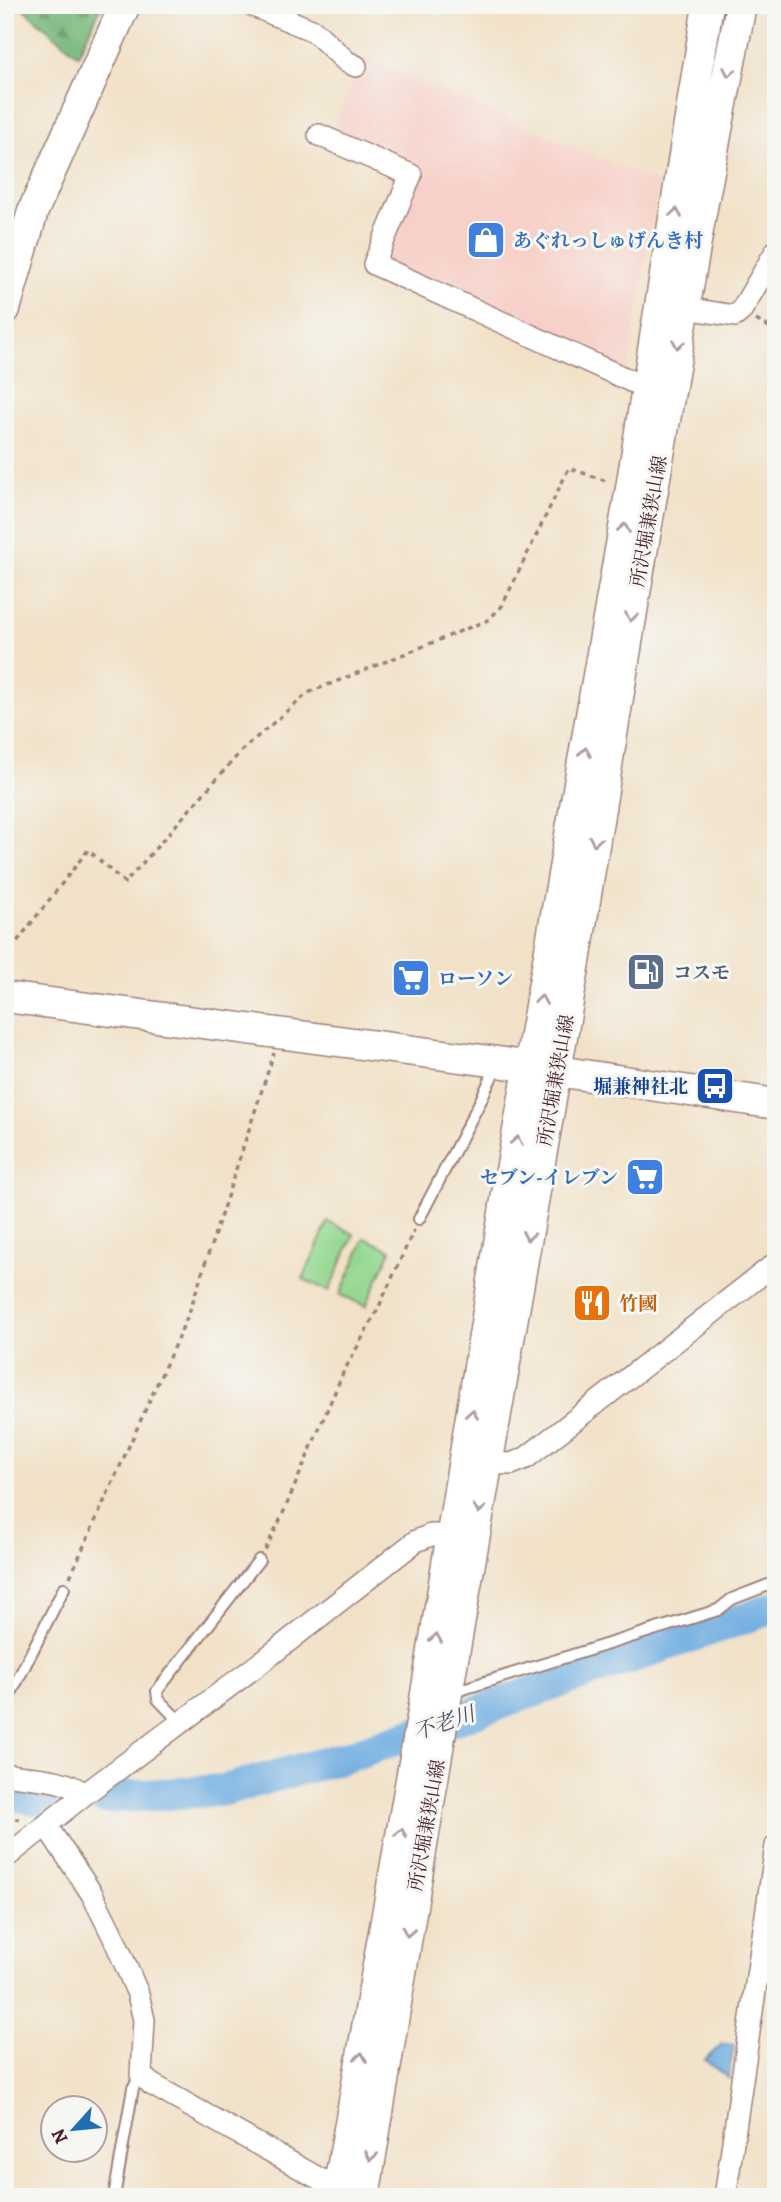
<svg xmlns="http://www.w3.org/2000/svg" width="781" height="2202" font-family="Alegreya,'Noto Serif JP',serif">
<defs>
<pattern id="forest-firs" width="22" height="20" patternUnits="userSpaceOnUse" patternTransform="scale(1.75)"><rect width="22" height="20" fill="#77b87b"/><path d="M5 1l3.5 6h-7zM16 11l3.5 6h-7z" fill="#649565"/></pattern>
</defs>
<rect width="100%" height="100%" fill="#f6f6f2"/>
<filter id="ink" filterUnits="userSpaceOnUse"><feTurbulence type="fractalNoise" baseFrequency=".0143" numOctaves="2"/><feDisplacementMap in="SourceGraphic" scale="14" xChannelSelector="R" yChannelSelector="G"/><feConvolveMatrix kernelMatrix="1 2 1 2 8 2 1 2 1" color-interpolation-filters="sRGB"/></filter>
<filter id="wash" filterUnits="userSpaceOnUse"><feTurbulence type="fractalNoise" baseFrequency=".00686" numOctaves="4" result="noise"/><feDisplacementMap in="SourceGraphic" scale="28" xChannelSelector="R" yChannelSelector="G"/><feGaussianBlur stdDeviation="1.57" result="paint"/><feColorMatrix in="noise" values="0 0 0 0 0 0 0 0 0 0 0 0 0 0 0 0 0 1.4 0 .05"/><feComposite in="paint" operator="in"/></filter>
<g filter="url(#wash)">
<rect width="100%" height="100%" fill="#f1e1c7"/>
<path fill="#f7d1c9" d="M363,57l296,126 -32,192 -243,-112 33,-93 -86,-37z"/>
<path fill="#94d891" stroke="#6f7c5e" stroke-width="2" d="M328,1222l26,12 -25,57 -26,-12z
M365,1238l26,12 -25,56 -26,-11z"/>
<path fill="url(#forest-firs)" stroke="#606c53" stroke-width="2" d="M19,5h83l-24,50z"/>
<path fill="#6dace0" stroke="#5c6686" stroke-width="2" d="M722,2044l12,1 -6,33 -23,-18z"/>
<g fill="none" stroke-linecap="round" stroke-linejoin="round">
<path stroke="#6dace0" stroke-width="32" d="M5,1794l43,7
M104,1798l120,-8 125,-34 427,-149"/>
</g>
</g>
<g filter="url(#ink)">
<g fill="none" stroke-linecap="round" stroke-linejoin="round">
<g stroke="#9e8079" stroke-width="14">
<path id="lane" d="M419,1219l61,-117 17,-37
M450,1693l268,-83 14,-11 44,-17
M5,1705l59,-117
M180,1722l-22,-23 -1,-8 102,-131
M114,2197l19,-109 8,-13"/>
</g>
<g stroke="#9e8079" stroke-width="24">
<path id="street" d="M251,5l63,26 33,31 9,4
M319,135l92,40 -37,89 259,118
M685,308l50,8 6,-5 35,-60
M487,1463l24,1 15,-6 250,-195
M5,1774c31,6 54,2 80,20l174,-130 157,-123 15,-6h22
M46,1825l46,69 21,42 25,58 6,26 -3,55 10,9 199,112
M5,1858l80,-64
M725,2197l51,-351"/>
</g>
<g stroke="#9e8079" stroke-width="33">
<path id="secondary" d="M5,309l28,-98 92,-206
M5,997l493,65 278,42
M337,2197l87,-491 84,-518 123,-700 77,-483
M364,2197l83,-503 128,-732 61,-375 65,-374 40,-208"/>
</g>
<path stroke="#9e8079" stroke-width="3.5" stroke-dasharray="5 5" stroke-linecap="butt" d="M756,320l20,11
M5,957l83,-107 37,33 118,-134 65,-56 180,-73 14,-14 67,-138 40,14
M265,1550l16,-32 62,-145 34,-62 37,-81
M70,1577l119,-264 85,-260
M5,1818l19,2"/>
<use href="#lane" stroke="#fff" stroke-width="10"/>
<use href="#street" stroke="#fff" stroke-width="21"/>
<use href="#secondary" stroke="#fff" stroke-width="30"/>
</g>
<defs><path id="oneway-chevron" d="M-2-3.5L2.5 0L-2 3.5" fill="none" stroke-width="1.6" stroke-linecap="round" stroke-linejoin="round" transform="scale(1.75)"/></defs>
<g stroke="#ae9aa0">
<use href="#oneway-chevron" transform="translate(729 72) rotate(101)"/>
<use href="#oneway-chevron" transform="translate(676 213) rotate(-81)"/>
<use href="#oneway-chevron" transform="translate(678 344) rotate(100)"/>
<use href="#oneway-chevron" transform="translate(624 528) rotate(-80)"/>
<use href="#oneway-chevron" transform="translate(631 617) rotate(99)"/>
<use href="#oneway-chevron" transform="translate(585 752) rotate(-80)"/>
<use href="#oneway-chevron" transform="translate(595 841) rotate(99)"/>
<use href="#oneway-chevron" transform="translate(541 1000) rotate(-81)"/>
<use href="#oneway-chevron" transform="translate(517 1141) rotate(-80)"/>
<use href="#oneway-chevron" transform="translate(528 1236) rotate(100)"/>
<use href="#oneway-chevron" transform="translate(472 1414) rotate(-81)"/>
<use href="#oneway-chevron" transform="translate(479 1509) rotate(100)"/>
<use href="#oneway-chevron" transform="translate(436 1638) rotate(-81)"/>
<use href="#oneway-chevron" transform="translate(401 1833) rotate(-80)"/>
<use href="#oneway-chevron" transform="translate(408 1932) rotate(100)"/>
<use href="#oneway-chevron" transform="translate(361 2057) rotate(-80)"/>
<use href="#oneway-chevron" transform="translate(371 2156) rotate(100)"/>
</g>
</g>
<defs>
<g id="shop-square" transform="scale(2.0125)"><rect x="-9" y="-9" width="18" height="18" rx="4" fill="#3f7fe0" stroke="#f6f6f2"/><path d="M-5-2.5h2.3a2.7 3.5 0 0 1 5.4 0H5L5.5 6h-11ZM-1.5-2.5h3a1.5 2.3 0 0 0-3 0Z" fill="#fff"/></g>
<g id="fuel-square" transform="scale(2.0125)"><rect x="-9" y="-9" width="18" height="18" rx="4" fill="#5c6f8a" stroke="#f6f6f2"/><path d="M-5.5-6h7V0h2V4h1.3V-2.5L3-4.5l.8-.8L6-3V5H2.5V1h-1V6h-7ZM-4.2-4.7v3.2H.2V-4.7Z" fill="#fff"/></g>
<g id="supermarket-square" transform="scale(2.0125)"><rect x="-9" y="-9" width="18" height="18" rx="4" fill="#3f7fe0" stroke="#f6f6f2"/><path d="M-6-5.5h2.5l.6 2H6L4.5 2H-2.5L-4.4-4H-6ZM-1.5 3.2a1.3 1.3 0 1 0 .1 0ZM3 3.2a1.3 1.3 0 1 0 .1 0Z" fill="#fff"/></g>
<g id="bus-square" transform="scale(2.0125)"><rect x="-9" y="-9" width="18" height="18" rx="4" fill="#1a4fb4" stroke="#f6f6f2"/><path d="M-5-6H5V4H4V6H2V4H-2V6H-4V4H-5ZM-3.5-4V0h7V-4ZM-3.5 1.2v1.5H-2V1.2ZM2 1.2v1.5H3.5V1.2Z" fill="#fff"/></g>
<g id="restaurant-square" transform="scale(2.0125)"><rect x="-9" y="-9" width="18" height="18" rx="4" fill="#e8710a" stroke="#f6f6f2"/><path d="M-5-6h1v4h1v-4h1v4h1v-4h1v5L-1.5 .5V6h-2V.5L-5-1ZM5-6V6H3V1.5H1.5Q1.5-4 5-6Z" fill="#fff"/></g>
</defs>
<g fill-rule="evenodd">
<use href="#shop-square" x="486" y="240"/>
<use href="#fuel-square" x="646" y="972"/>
<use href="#supermarket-square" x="411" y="978"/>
<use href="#bus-square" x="715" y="1086"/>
<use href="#supermarket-square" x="645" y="1177"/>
<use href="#restaurant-square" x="592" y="1303"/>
</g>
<g text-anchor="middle" stroke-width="6" stroke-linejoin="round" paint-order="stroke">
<g font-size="19" font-weight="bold" fill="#366cbe" stroke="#f6f6f2" text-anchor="start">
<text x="513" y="247">あぐれっしゅげんき村</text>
<text x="438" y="985">ローソン</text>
<text x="618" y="1184" text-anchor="end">セブン-イレブン</text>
</g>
<g font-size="19" fill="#4a1f2b" stroke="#f6f6f2">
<text transform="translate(648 521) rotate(-80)" y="7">所沢堀兼狭山線</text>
<text transform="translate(555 1080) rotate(-80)" y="7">所沢堀兼狭山線</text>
<text transform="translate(426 1825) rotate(-80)" y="7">所沢堀兼狭山線</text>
</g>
<g font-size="19" font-weight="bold" fill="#4e5e75" stroke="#f6f6f2" text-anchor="start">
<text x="673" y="979">コスモ</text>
</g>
<g font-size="19" font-weight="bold" fill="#164399" stroke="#f6f6f2" text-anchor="end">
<text x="688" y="1093">堀兼神社北</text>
</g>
<g font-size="19" font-weight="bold" fill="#c56008" stroke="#f6f6f2" text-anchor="start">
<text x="619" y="1310">竹國</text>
</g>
<g font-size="21" font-style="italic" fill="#56506a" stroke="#f6f6f2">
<text transform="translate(444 1723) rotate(-19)" y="7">不老川</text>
</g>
</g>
<rect width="781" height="2202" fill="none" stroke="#f6f6f2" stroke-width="28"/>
<g transform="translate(74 2129) rotate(243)"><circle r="33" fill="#f6f6f2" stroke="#b1a0a2" stroke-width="2"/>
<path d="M0-5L12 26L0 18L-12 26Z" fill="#1f6fb2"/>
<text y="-10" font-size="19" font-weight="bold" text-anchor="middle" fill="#4a1f2b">N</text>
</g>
</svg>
